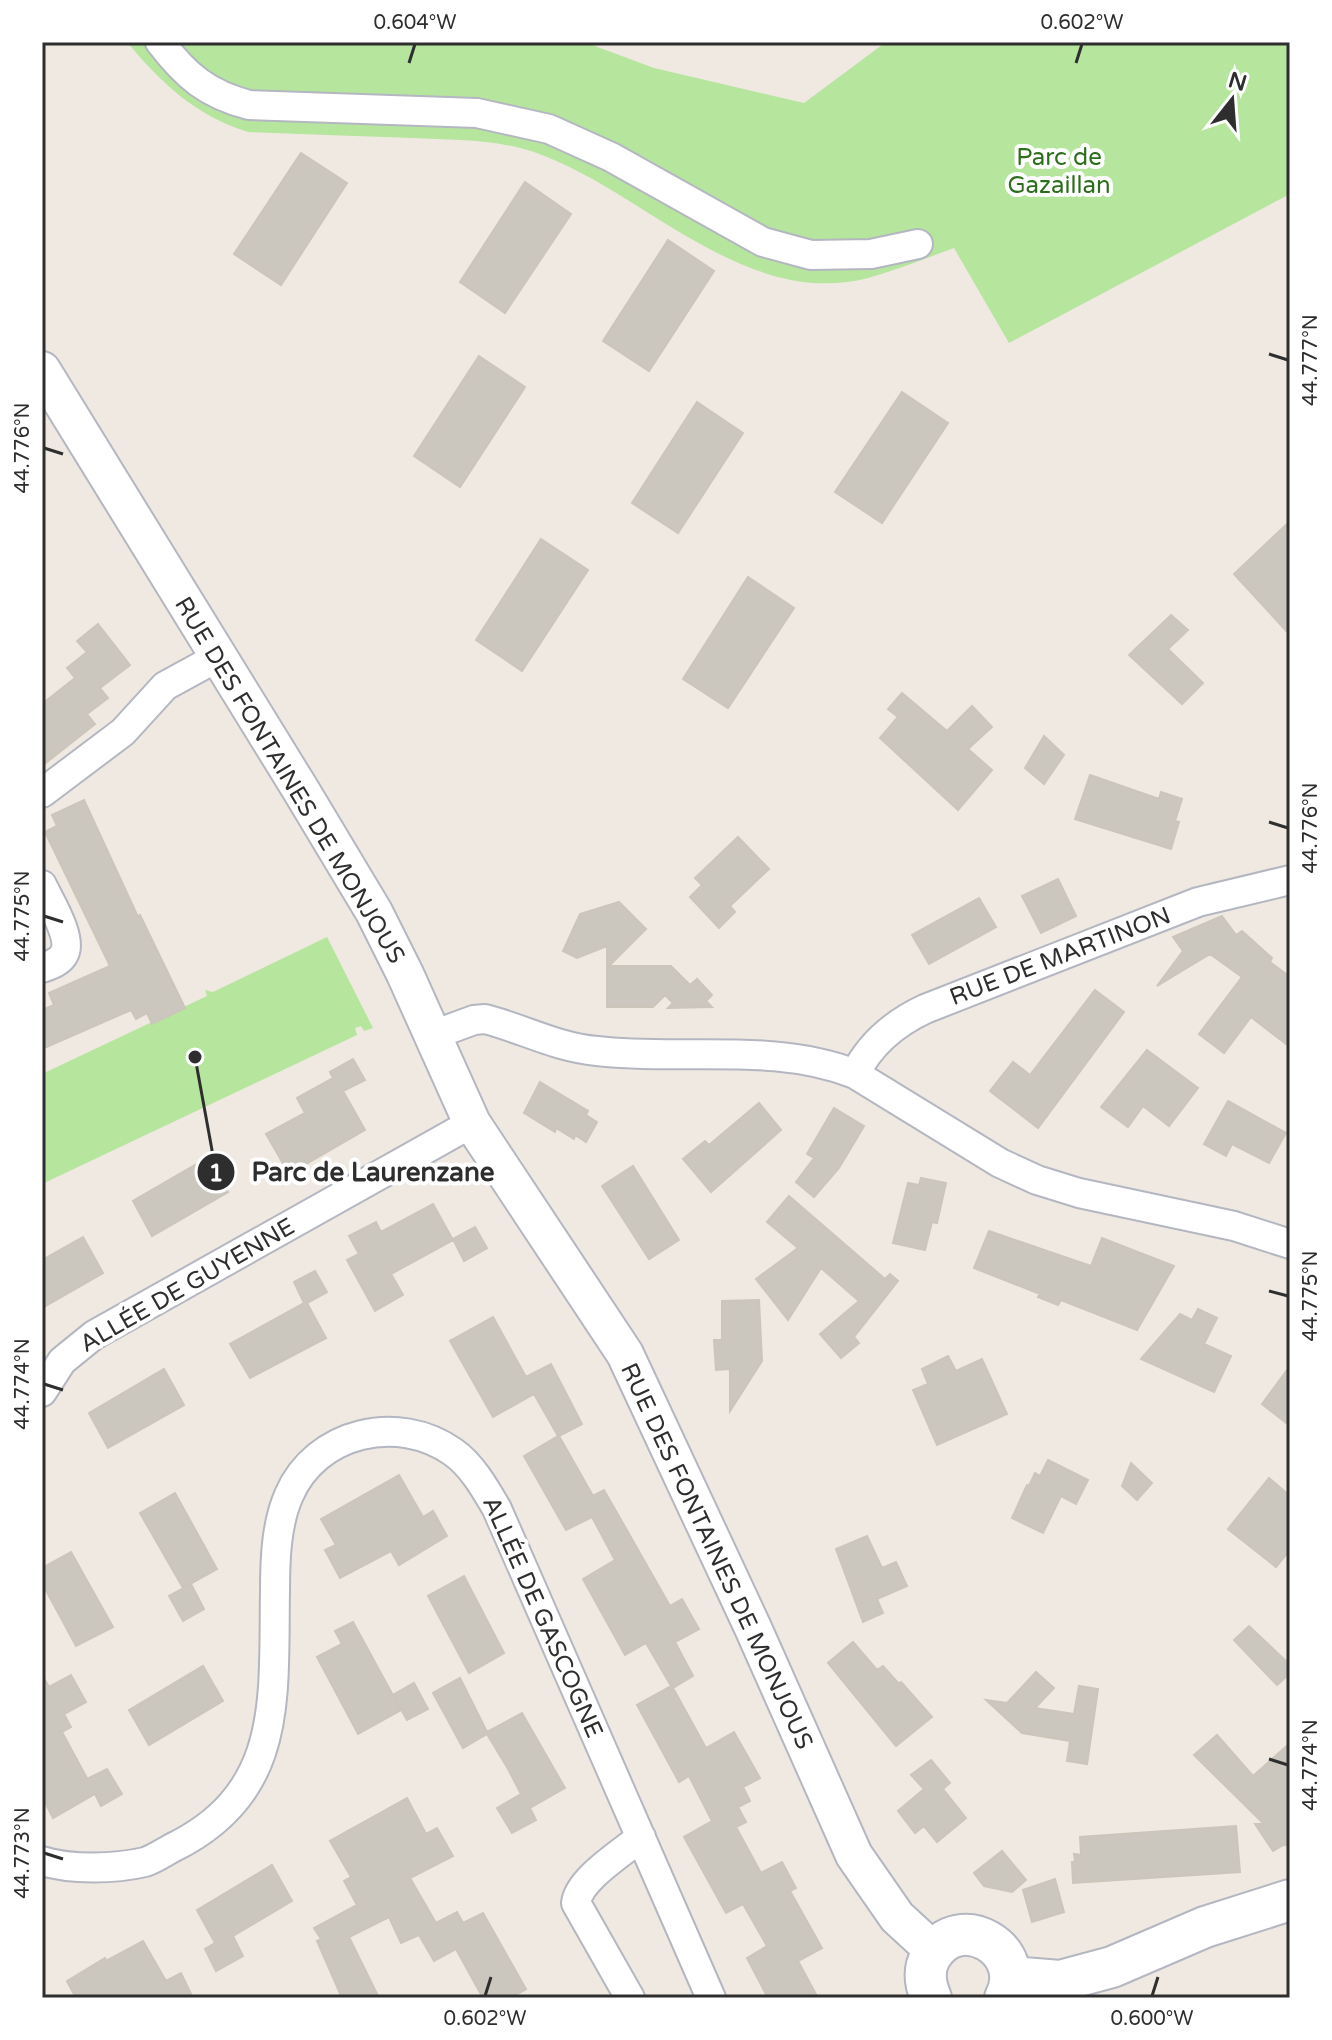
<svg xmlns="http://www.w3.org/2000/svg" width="1332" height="2040" font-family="'Varela Round',sans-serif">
<rect width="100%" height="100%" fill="#efe9e1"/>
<path fill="#b6e59e" d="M127,42h457l70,26 150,35 82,-61h404v152l-281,149 -55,-95c-28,10 -57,22 -86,30 -125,32 -226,-89 -334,-126 -38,-13 -82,-12 -121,-14 -55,-2 -110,-4 -165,-6 -52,-16 -87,-49 -121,-90z
M327,937l46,91 -9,3 -3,-5 -6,2 2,7 -315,149v-110l165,-78 -2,-6 8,2z"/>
<path fill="#cbc7bf" stroke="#cbc5ba" stroke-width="2" d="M301,153l46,30 -66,102 -47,-31z
M525,182l46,32 -66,99 -45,-31z
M668,240l46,31 -65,100 -46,-30z
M479,356l46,31 -65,100 -46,-31z
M902,392l46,31 -66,100 -47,-31z
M697,402l46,31 -65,100 -46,-30z
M1290,521v114l-56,-61z
M541,539l47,31 -66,101 -46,-31z
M748,577l46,31 -66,100 -45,-29z
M1171,615l17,15 -20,19 35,34 -21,21 -53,-49z
M98,624l32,41 -30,23 8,10 -21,16 8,10 -53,42v-62l33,-26 -8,-10 20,-16 -10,-11z
M902,693l45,38 25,-25 20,21 -24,22 24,21 -34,40 -78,-72 18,-21 -10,-8z
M1044,736l20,19 -20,29 -19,-16z
M1090,775l69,24 2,-7 21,7 -7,22 4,1 -8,27 -96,-30z
M84,800l54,117 2,-2 45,93 -33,16 -5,-11 -11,6 -5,-9 -89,39v-39l12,-5 -5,-12 61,-27 -65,-134 12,-6 -5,-11z
M738,837l31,32 -39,37 5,6 -16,16 -29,-31 12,-12 -7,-7z
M1058,879l18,37 -35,17 -19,-37z
M979,898l17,29 -67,37 -17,-29z
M619,902l27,27 -37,37h62l19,19 7,-6 15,16 -6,6 6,6 -44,1 5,-5 -8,-8 -12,12h-46v-61l-30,12 -14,-7 17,-37z
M1222,916l14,19 6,-4 30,27 -2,4 20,15v70l-39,-30 -27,36 -25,-19 43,-57 -32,-23 -53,32 26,-35 -10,-14z
M1095,990l29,22 -86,116 -48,-37 23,-29 17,13z
M1147,1050l51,38 -29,38 -26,-20 -15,21 -27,-20z
M353,1059l12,21 -22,11 22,39 -76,44 -23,-40 39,-21 -8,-15 36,-20 -3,-6z
M540,1082l48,29 -2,4 11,7 -11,20 -11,-7 -1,4 -18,-11 -1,4 -31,-19z
M1228,1101l58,32 -17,30 -37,-19 -6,12 -22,-12z
M759,1103l22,27 -70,62 -28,-33 22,-18 4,4z
M834,1108l30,18 -25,42 -25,29 -18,-15 18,-24 -7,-4z
M209,1157l19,35 -76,44 -19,-35z
M633,1166l46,74 -30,19 -47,-73z
M921,1178l25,5 -9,40 -5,-1 -7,28 -32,-7 15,-60 11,2z
M789,1196l96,83 5,-5 8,7 -44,56 5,6 -18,15 -21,-24 39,-33 -38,-33 -33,52 -32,-41 42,-31 -31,-26z
M433,1204l20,36 -62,34 12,21 -28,16 -28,-51 12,-6 -10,-18 27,-14 5,10z
M475,1227l12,21 -23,13 -11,-22z
M989,1231l102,35 11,-28 72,28 -37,64 -76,-30 -3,5 -20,-8 2,-3 -66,-26z
M83,1237l20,36 -61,35v-48z
M315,1271l12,21 -20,11 19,35 -76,40 -20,-34 74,-41 -10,-21z
M759,1300l3,61 -32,50v-42l-14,1 -2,-30h8v-39z
M1198,1309l19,9 -13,26 27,12 -17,36 -73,-33 39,-45 12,6z
M493,1317l33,60 25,-13 31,60 -23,12 21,37 13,23 11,-6 66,116 12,-7 17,30 -24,13 18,34 -20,12 33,60 28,-16 26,46 -17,9 7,14 -12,6 8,15 -10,5 25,46 21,-11 14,26 -6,3 32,57 -24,13 20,37h-50l-21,-40 20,-12 -24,-42 -17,9 -42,-76 28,-16 -23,-45 -10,6 -42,-77 34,-19 -25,-43 -21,12 -42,-76 32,-19 -23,-43 -26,13 -42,-74 34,-20 -24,-42 -41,23 -43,-76z
M948,1356l8,15 26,-12 25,55 -70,31 -24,-55 15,-6 -6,-15z
M1290,1366v60l-28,-22z
M164,1369l20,36 -76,43 -19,-35z
M1048,1460l40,20 -12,24 -15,-8 -18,37 -31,-15 15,-33 2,1 6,-13 5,3z
M1131,1463l21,20 -15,17 -15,-14z
M399,1475l24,42 10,-6 14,25 -48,29 -8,-14 -51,27 -15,-28 11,-5 -15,-26z
M1269,1478l21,18v54l-14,17 -48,-38z
M175,1493l42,76 -34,19 -43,-75z
M867,1536l15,32 14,-6 11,24 -30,13 6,14 -20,9 -27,-73z
M71,1552l42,75 -37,19 -34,-63v-15z
M464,1576l40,77 -35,20 -41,-77z
M191,1584l13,25 -21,12 -14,-25z
M353,1622l48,88 -43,24 -41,-77 25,-13 -7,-13z
M1249,1626l41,39v8l-13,12 -43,-45z
M853,1642l24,28 6,-4 16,18 2,-2 31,35 -36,29 -68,-83z
M203,1666l20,35 -74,44 -20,-35z
M1036,1672l18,16 -19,20 39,6 5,-28 19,3 -11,75 -20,-3 3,-20 -48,-8 -36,-33 21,3z
M42,1675l7,12 22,-12 15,27 -22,12 7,13 -9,5 27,50 -2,-3 20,-10 15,25 -21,12 -6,-12 -42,24 -11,-22z
M460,1678l27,54 35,-19 43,75 -35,20 6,12 -24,13 -15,-25 24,-14 -13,-25 -21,-35 -24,14 -30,-55z
M414,1683l14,26 -21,11 -14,-25z
M1217,1735l36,41 37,-33v105l-5,-4 -12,7 -18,-27h9l-70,-69z
M931,1760l19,23 -7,6 23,29 -29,24 -13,-16 -9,7 -17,-22 26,-22 -13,-14z
M407,1798l19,36 11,-6 16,28 -43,22 26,45 21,-11 6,11 20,-10 43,76 -16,9h-27l-27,-49 -22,12 -15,-26 -18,8 -12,-26 -40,20 30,61h-37l-25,-57 4,-2 -7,-11 43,-23 -13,-24 7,-4 -21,-36z
M1236,1826l4,46 -167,11 -1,-21h3l-1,-8 7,1 -1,-18z
M1002,1851l24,29 -14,12 -28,-6 -10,-13z
M272,1865l20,36 -59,35 10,20 -27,15 -11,-22 10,-6 -18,-33z
M1055,1879l9,33 -32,10 -9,-32z
M143,1941l23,40 15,-8 12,25h-117l-9,-17 38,-23 1,3z"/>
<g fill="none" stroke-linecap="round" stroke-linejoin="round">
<g stroke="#b4b7c1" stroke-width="32">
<path id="minor" d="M160,42c26,34 47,52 89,63l228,8 72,16 62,28 152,85 48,13 60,-1 47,-10
M42,793l81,-61 42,-46 53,-29
M42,885c7,15 31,53 22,69 -4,8 -14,11 -22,14
M433,1035l41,-15 11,-1c39,10 70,28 112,32 85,10 177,-9 258,23l145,89 37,17 42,13 155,33 56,18
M855,1074c15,-30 40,-51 70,-65l273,-107 92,-22
M42,1392l20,-31 32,-26 378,-212
M42,1861c29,9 73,8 103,1 9,-3 18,-9 27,-14 113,-55 101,-150 103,-257 0,-30 1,-67 14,-96 27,-63 109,-82 164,-43 19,13 33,38 44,57l214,489
M630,1998l-54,-95c3,-24 46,-50 65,-66"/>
</g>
<g stroke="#b4b7c1" stroke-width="40">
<path id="tertiary" d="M42,370l260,422 72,120 31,62 67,149 153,231 128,274 101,227 43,62 37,34"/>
</g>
<g stroke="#b4b7c1" stroke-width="44">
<path id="secondary" d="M1011,1977l49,4 52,-14 93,-40 85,-27
M931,1998c-6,-14 -8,-29 0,-42 28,-48 99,-6 74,42"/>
</g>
<use href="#minor" stroke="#fff" stroke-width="28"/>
<use href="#tertiary" stroke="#fff" stroke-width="36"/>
<use href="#secondary" stroke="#fff" stroke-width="40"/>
</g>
<path fill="none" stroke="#2e2e2e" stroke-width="3" d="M409,63l6,-19M1076,63l6,-19M1269,354l19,6M44,448l19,6M1269,822l19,6M44,916l19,6M1269,1291l19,5M44,1384l19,6M1269,1759l19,6M44,1853l19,6M485,1996l6,-19M1152,1996l6,-19"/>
<g text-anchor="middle" stroke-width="8" stroke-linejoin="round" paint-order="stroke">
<g font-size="24" fill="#2c6e1b" stroke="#fff">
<text x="1059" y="165">Parc de<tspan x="1059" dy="28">Gazaillan</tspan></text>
</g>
<g font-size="24" fill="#2e2e2e" stroke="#fff">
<text transform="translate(290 780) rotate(59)" y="8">RUE DES FONTAINES DE MONJOUS</text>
<text transform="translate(1060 956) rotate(-21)" y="8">RUE DE MARTINON</text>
<text transform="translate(187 1285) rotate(-30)" y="8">ALLÉE DE GUYENNE</text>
<text transform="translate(717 1556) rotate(65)" y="8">RUE DES FONTAINES DE MONJOUS</text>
<text transform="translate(543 1617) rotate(66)" y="8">ALLÉE DE GASCOGNE</text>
</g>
</g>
<path fill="none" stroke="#2e2e2e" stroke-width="3" d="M195 1057L216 1172"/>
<g fill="#2e2e2e" stroke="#fff" stroke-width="3">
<circle cx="195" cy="1057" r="8"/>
<circle cx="216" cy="1172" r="20"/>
</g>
<g font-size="24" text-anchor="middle" font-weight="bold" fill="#fff">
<text x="216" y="1181">1</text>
</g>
<g font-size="26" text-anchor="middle" font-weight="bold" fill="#2e2e2e" stroke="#fff" stroke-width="8" stroke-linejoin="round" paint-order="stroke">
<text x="373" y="1181">Parc de Laurenzane</text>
</g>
<rect width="1332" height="2040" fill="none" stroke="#ffffff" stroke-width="88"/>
<g transform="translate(1232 100) rotate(17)" stroke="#ffffff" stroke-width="6" paint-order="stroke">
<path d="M0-6L14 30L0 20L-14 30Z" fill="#2e2e2e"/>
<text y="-12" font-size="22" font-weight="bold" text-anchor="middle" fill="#2e2e2e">N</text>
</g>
<rect x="44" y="44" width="1244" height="1952" fill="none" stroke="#2e2e2e" stroke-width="3"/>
<g font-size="20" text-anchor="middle" fill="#2e2e2e">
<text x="415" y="29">0.604°W</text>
<text x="1082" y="29">0.602°W</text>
<text transform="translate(1310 360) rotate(-90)" y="7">44.777°N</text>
<text transform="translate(22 448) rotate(-90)" y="7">44.776°N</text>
<text transform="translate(1310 828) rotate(-90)" y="7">44.776°N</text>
<text transform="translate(22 916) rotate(-90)" y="7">44.775°N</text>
<text transform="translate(1310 1296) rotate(-90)" y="7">44.775°N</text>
<text transform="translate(22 1384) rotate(-90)" y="7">44.774°N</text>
<text transform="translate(1310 1765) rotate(-90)" y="7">44.774°N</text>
<text transform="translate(22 1853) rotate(-90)" y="7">44.773°N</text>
<text x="485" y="2025">0.602°W</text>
<text x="1152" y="2025">0.600°W</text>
</g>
</svg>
